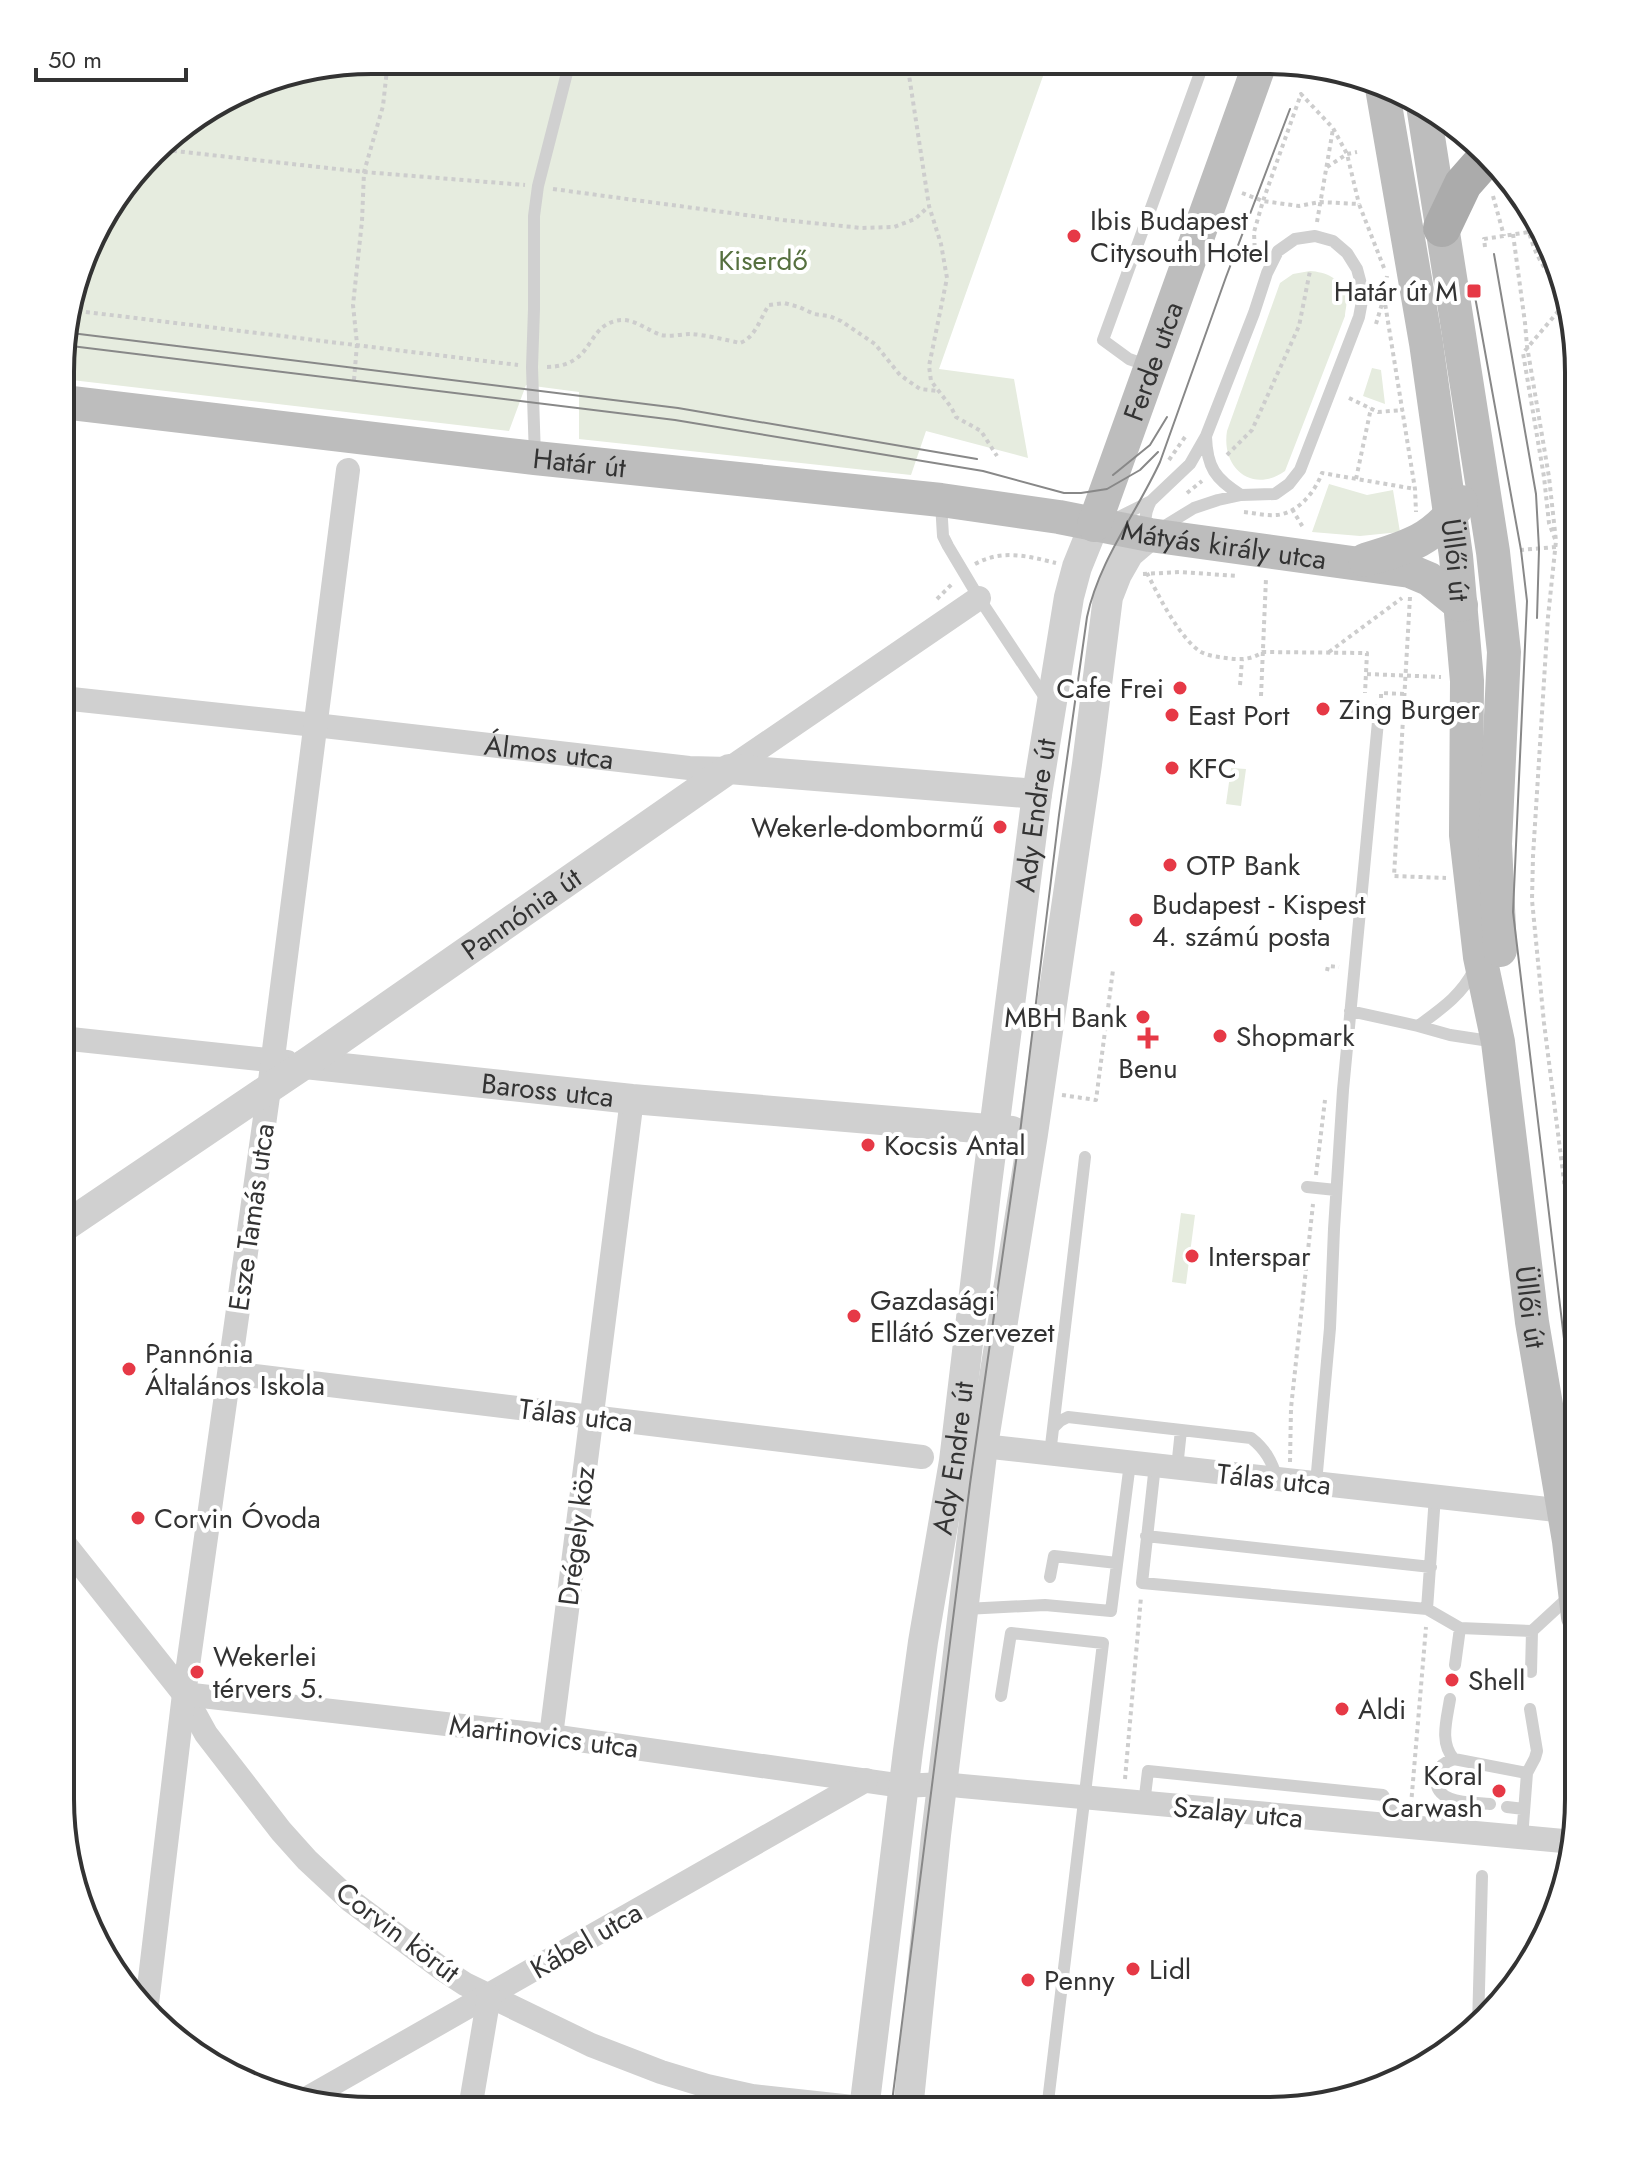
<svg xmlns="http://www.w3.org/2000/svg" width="1639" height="2171" font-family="Jost,sans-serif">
<rect width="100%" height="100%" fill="#fff"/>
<path fill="#e6ecdf" d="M372,60l676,2 -109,307 75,10 14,79 -102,-27 -15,44 -332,-36v-47l-53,-7 -17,46 -446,-52v-48l39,-114 65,-80 104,-60z
M1310,271c15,1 32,7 36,25 2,5 -1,15 -1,20l-60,155c-32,23 -64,-2 -58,-40l53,-148 13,-9z
M1372,368l9,2 4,34 -22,-8z
M1329,484l38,11 26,-5 7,42 -40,4 -48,-4z
M1231,768l15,1 -5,37 -15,-2z
M1181,1213l14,2 -9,69 -14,-2z"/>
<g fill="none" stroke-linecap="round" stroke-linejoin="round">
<path stroke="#cdcdcd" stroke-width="4" stroke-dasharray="4 4" stroke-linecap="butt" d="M907,62l22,144 12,38 6,34 -18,88 2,15 20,26 5,10 25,14 16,25
M157,149l207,23 161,13
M1327,167l20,-13 10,-2
M553,189l230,31 79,8 32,-1 21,-8 14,-13
M1242,193l21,8 36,5 21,-4 39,2 25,64
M1493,196l11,40
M1525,207l4,25 11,-6
M1531,214l6,31 19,27
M1317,222l16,-93
M1513,234l12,89 2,23 22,131 7,64 -8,76 -15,239 -1,44 12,123 35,276
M1485,247l-1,-8 45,-7c5,19 14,38 29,51
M1255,255l-1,-23 9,-31 38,-107 32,34 14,26 12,50
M1384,297l31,192 1,23
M70,310l448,55
M1376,324l8,-27 3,-21
M547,367c47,-1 38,-38 68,-46 17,-5 31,9 46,14 9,2 21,-1 31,-1 13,1 35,6 48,9 16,-6 20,-25 29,-38l15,-2 15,4 15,7 15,2 12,5 34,23 25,31 20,14 18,2
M354,380l3,-36 -4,-39 9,-84 2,-49 19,-66 5,-46
M1349,398l29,14 25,-2
M1227,455l25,-25 47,-104 11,-55
M1169,460l16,-23
M1356,479l15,-71
M1187,493l15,-12
M1292,509l12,20
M1244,512c11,1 22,4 33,3 21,-2 38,-23 45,-42l93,16
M1555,539l-6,-16 -5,-46 -21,-124 38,-45v-11
M1520,550l36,-3
M975,564c27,-15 52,-8 81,-1
M1147,573c11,22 33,66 54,79 8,4 17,5 25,6 14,2 25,2 37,-6l104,1 -2,40
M1143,574l37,-2 58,4
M1410,597l-16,279 52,2
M937,599l16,-16
M1329,652l73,-54
M1367,674l74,3
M1240,685l2,-25
M1261,696l5,-118
M1381,698v-5l24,1
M1327,971l1,-5 11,1
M1062,1095l34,5 17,-130
M1316,1175l9,-75
M1290,1462l1,-54 22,-204
M1125,1779l16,-182
M1411,1805l15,-178"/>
<path stroke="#d0d0d0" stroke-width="12" d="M1149,366l-20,-7 -26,-19 101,-278
M1206,437c1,30 9,42 35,58
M535,457l-3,-90 2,-58v-93l4,-30 32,-125
M941,503l2,33 5,10 31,52 69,104
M1115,519l36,-18 39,-37 16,-28 48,-123 13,-40 11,-22 17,-12 20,-3 18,5 14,12 10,16 4,15 1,17 -3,16 -59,153 -11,14 -14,10 -34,1 -23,5 -24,8 -44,27c-6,-13 -6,-21 1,-34
M1350,1011l68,15 32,9 46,7
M1418,1026c23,-17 43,-30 56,-56
M1307,1187l29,3
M1053,1428l7,-7 8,-4 183,21c14,11 21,23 26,41
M1050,1454l35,-297
M1155,1465l-13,118 285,26 8,-113
M1177,1468l4,-38
M1316,1483l14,-155 4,-99 9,-139 36,-379 -27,-4
M1146,1536l285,31
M1050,1577l4,-21 63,7
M965,1609l80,-4 66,6 19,-148
M1427,1609l33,19 72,3
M1455,1665l5,-37
M1531,1672l1,-41 38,-35
M1001,1696l10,-63 92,10 -56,467
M1450,1699c-3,20 -11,44 4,60l73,14
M1454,1759c-9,3 -17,8 -18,18 -2,28 35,25 54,27
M1144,1804l4,-33 235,24 18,31
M1507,1807l17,2
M1522,1838l5,-65 8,-15 2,-7 -7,-42
M1478,2027l4,-151"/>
<g stroke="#d0d0d0" stroke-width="24">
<path id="s1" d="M62,698l253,27 374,43 40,1 250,-171"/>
<path d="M61,1038l226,24"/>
<path d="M230,1373l692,84"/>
<path d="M967,1451l16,-5 582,65"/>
<path d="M60,1538l124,156 22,40 75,97 26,29 44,41 91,68 23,15 126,61 70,27 46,14 45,10 128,14"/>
<path d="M184,1694l367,42 352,50 40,-2 19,2 612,56"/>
<path d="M551,1736l81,-637"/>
<path d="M146,2012l38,-318 85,-605 79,-619"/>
<path d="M306,2099l560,-319"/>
<path d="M470,2109l19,-113"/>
</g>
<g stroke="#d0d0d0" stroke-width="30">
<path id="s2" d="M305,1064l327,35 380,32"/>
<path id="s3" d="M61,1229l244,-165 424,-295 308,25"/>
<path id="s4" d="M864,2110l44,-359 15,-109 31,-181 33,-277 50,-390 32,-197 8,-30 17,-42"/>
<path d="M908,2110l28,-275 47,-389 50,-312 54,-370 21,-167 9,-23 12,-21 21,-18"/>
</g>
<g stroke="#bdbdbd" stroke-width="34">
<path id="s5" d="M1381,82l45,261 30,213 11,125 -1,154 14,122 18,85 34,280 37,219 9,76"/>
<path d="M1423,105l70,447 11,100 -9,192 5,106"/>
<path id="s6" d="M63,402l472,56 406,42 118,17 91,18 260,36 19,8 32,26"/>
<path id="s7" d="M1094,525l166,-462"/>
<path d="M1365,560c44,-13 68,-20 96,-58"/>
</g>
<path stroke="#ababab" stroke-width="38" d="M1442,228l21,-44 22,-25"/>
<path stroke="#888" stroke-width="2" d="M1494,254l42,240 3,55 -2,69
M1474,291l47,259 6,51 -14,311 65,544
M63,332l615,76 299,51
M63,345l612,75 308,51 81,22h17l26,-4 33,-19 18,-18
M1113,475l37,-30 17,-28
M891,2110l79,-626 50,-351 39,-318 28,-198c12,-57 49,-103 73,-155l66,-185 64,-168"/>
</g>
<g fill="#e63946" stroke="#fff" stroke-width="3">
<circle cx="1074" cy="236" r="8"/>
<rect x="1466" y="283" width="16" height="16" rx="4"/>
<circle cx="1180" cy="688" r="8"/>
<circle cx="1323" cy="709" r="8"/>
<circle cx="1172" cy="715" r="8"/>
<circle cx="1172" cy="768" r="8"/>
<circle cx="1000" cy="827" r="8"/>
<circle cx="1170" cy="865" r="8"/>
<circle cx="1136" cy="920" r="8"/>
<circle cx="1143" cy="1017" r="8"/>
<circle cx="1220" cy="1036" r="8"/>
<path d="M1144 1026h8v8h8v8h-8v8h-8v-8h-8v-8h8z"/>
<circle cx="868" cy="1145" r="8"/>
<circle cx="1192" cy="1256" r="8"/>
<circle cx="854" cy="1316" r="8"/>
<circle cx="129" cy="1369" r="8"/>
<circle cx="138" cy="1518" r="8"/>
<circle cx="197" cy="1672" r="8"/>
<circle cx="1452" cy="1680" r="8"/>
<circle cx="1342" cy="1709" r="8"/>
<circle cx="1499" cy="1791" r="8"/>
<circle cx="1133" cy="1969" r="8"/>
<circle cx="1028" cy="1980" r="8"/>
</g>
<g text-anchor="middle" stroke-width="8" stroke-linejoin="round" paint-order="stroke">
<g font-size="28" fill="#333" stroke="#fff" text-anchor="start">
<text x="1090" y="230">Ibis Budapest<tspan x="1090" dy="32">Citysouth Hotel</tspan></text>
<text x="1458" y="301" text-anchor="end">Határ út M</text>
<text x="1164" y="698" text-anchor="end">Cafe Frei</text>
<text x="1339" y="719">Zing Burger</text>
<text x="1188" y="725">East Port</text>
<text x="1188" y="778">KFC</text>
<text x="984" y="837" text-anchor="end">Wekerle-dombormű</text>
<text x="1186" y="875">OTP Bank</text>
<text x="1152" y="914">Budapest - Kispest<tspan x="1152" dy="32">4. számú posta</tspan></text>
<text x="1127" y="1027" text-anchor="end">MBH Bank</text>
<text x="1236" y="1046">Shopmark</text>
<text x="1148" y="1078" text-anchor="middle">Benu</text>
<text x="884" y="1155">Kocsis Antal</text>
<text x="1208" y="1266">Interspar</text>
<text x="870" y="1310">Gazdasági<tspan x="870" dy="32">Ellátó Szervezet</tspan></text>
<text x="145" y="1363">Pannónia<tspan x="145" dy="32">Általános Iskola</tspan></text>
<text x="154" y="1528">Corvin Óvoda</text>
<text x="213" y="1666">Wekerlei<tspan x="213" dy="32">térvers 5.</tspan></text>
<text x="1468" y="1690">Shell</text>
<text x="1358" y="1719">Aldi</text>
<text x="1483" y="1785" text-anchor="end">Koral<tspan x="1483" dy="32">Carwash</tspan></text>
<text x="1149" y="1979">Lidl</text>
<text x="1044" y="1990">Penny</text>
</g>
<g font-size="28" fill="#56703f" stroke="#fff">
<text x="763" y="270">Kiserdő</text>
</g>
<g font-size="28" fill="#333" stroke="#fff">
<text dy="10" stroke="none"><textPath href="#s7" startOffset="174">Ferde utca</textPath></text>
<text dy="10" stroke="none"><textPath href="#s6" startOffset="520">Határ út</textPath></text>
<text dy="10" stroke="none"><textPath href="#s6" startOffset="1170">Mátyás király utca</textPath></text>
<text dy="10" stroke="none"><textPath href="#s5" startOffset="484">Üllői út</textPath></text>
<text dy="10" stroke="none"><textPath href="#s1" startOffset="490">Álmos utca</textPath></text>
<text dy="10" stroke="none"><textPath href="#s4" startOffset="1306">Ady Endre út</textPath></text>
<text dy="10" stroke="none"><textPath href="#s3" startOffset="558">Pannónia út</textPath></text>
<text dy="10" stroke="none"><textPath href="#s2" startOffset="244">Baross utca</textPath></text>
<text transform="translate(251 1217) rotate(-82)" y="10">Esze Tamás utca</text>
<text dy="10" stroke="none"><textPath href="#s5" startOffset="1236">Üllői út</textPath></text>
<text transform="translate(576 1415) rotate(7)" y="10">Tálas utca</text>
<text dy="10" stroke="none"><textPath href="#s4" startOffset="658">Ady Endre út</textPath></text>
<text transform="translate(1274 1479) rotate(6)" y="10">Tálas utca</text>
<text transform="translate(576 1536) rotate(-83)" y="10">Drégely köz</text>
<text transform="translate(544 1736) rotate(7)" y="10">Martinovics utca</text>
<text transform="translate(1238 1812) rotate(5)" y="10">Szalay utca</text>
<text transform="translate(398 1932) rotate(37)" y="10">Corvin körút</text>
<text transform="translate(586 1940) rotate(-30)" y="10">Kábel utca</text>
</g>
</g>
<path d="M0 0H1639V2171H0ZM372 74H1267A298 298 0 0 1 1565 372V1799A298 298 0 0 1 1267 2097H372A298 298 0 0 1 74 1799V372A298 298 0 0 1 372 74Z" fill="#fff" fill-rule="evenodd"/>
<path fill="none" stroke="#333" stroke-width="4" d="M372 74H1267A298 298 0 0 1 1565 372V1799A298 298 0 0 1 1267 2097H372A298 298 0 0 1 74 1799V372A298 298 0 0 1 372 74Z"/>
<path d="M36 68v12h150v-12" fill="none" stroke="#333333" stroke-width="4"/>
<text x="48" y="68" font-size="24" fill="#333333" stroke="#ffffff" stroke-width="6" paint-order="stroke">50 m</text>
</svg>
